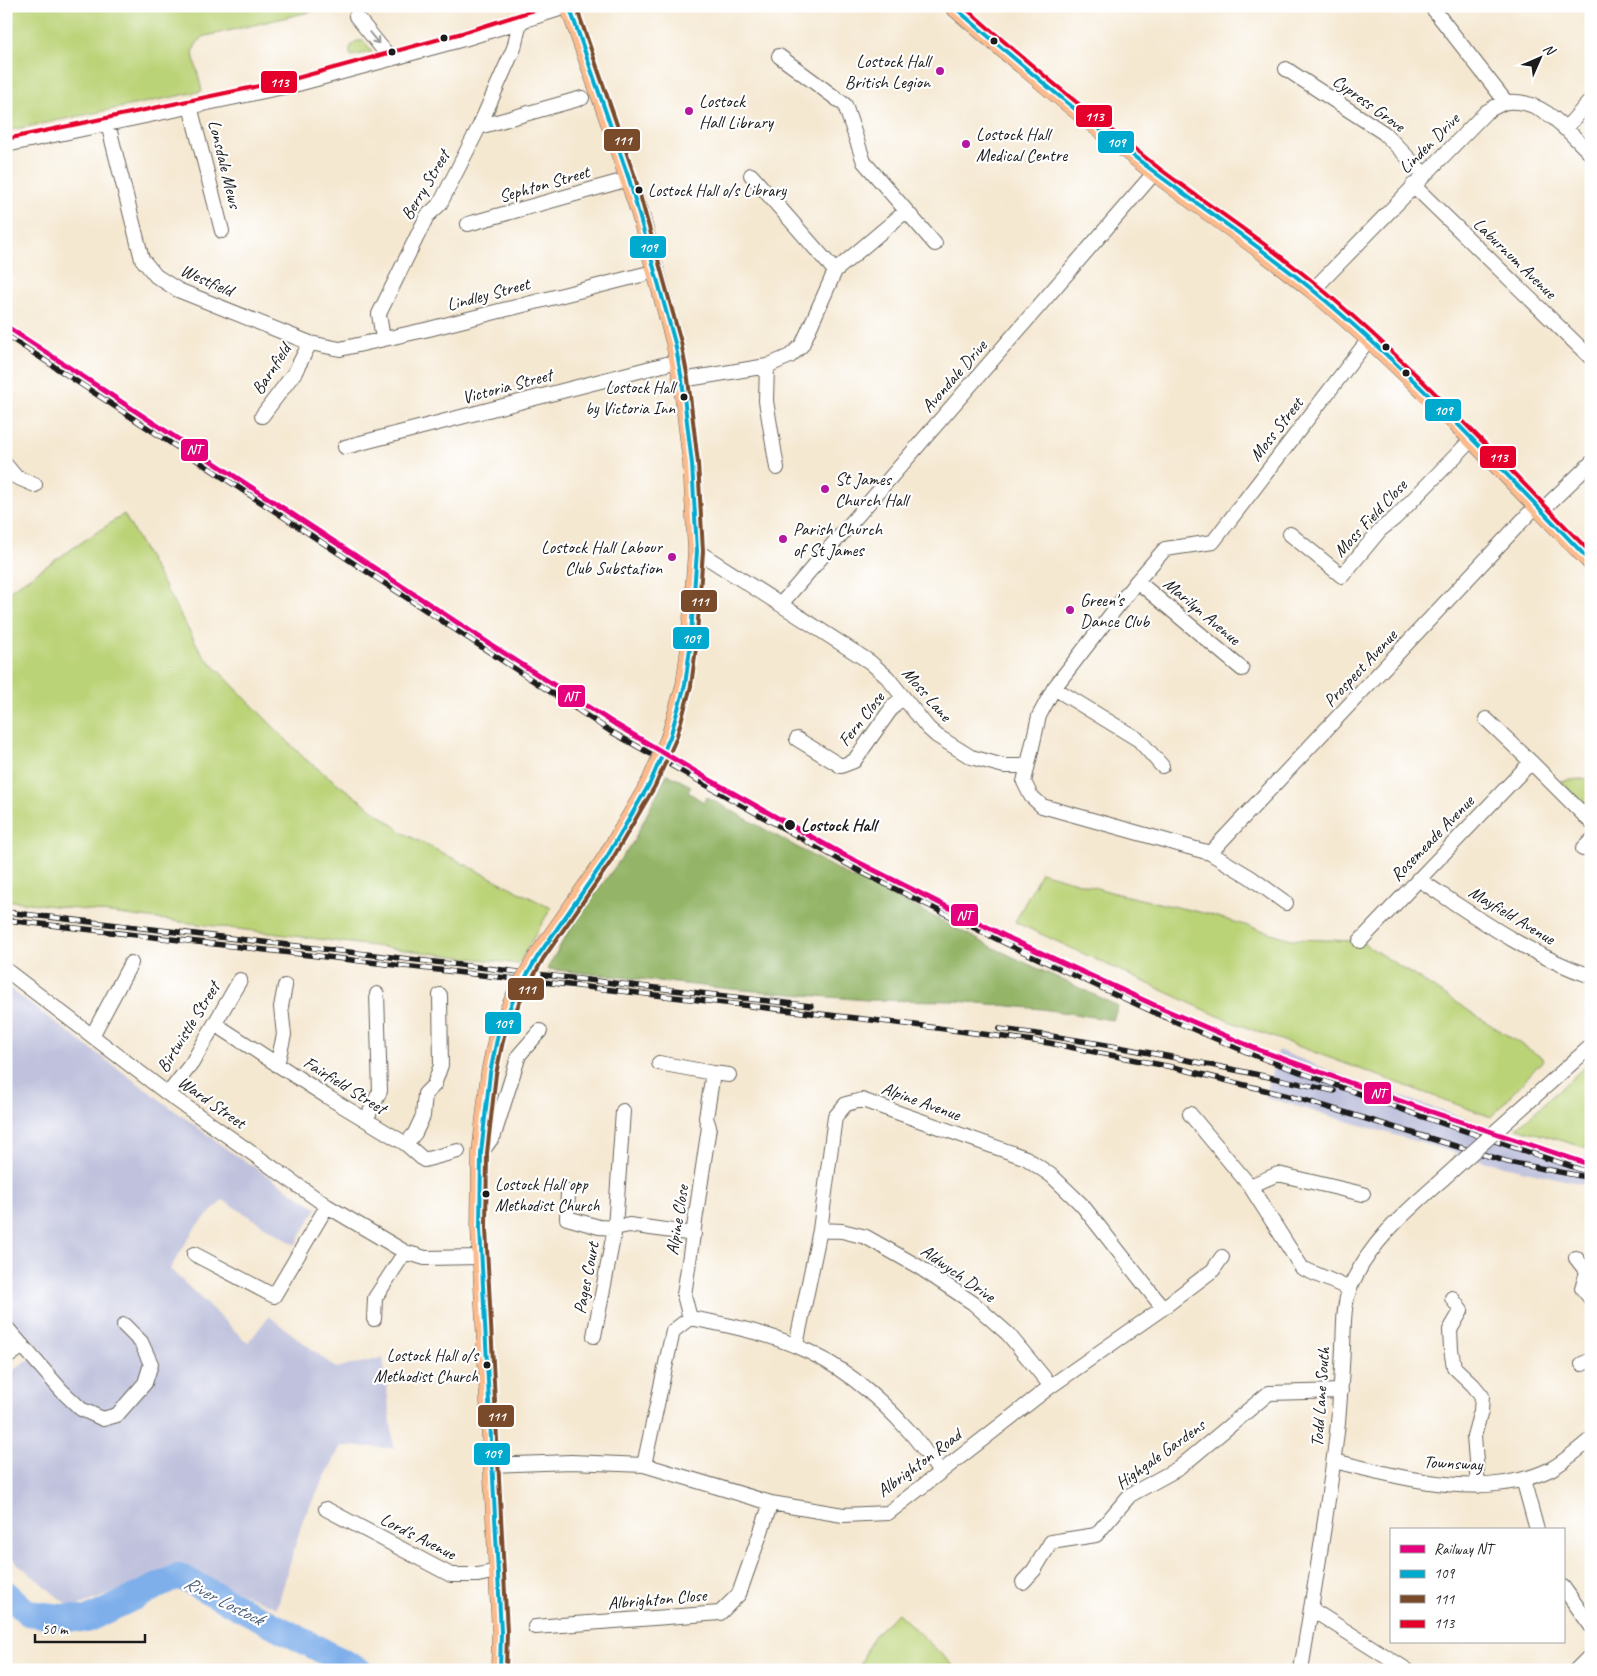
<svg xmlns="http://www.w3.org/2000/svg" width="1597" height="1676" font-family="Caveat,sans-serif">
<rect width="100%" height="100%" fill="#fff"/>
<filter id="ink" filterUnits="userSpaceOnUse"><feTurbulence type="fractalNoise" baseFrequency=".02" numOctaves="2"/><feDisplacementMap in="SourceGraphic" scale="10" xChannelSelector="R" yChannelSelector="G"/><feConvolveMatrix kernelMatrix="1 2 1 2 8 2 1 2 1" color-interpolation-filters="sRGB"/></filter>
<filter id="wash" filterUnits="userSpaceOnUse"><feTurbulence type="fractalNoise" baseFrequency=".0096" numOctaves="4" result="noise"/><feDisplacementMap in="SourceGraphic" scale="20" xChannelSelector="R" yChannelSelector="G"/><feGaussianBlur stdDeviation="1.12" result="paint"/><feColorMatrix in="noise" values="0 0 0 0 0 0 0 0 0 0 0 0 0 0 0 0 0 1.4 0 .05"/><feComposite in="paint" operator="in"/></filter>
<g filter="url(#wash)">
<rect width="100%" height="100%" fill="#f5e8d1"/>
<path fill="#c0c2dd" d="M6,986l222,164 89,58 -22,37 -72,-45 -28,28 -25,41 78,74 21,-27 67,52 47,-10 11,90 -53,-2 -38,73 -26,89 -95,-40 -111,40 -65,-54v-180l38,-23 -38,-35z
M1278,1050l78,31 206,71 29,8v26l-108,-25 -218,-64z"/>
<path fill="#bbd377" stroke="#6c784a" d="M6,6h329l-133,31 -7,9 -2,8 9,37 -196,40z
M357,41h6l9,11 -21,4c-3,-7 0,-12 6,-15z
M124,514l78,140 103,105 100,75 146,74 -33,56 -512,-64v-307z
M1591,778v32l-31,-29z
M1041,872l77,22 90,20 83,25 69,2 184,118 -53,58 -262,-96 -214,-99z
M1591,1061v88l-74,-21z
M898,1613l60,57h-100l15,-34z"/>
<path fill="#94b568" stroke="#586842" d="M667,774l24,12 -3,6 15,10 4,-5 147,82 2,-3 138,72 124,58 -5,14 -71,-11 -85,-8 -90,-1 -136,-11 -184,-20 21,-37 65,-90z"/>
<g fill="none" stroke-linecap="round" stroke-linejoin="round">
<path stroke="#7fafea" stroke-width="26" d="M6,1593l22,20 59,7 92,-44 180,94"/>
</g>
</g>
<g filter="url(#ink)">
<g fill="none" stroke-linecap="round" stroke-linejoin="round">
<g stroke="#68635b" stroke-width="16">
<path id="minor" d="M360,6h10
M1431,6l75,96
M356,16l35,43
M779,56l66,49 19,57 71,82
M1286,69l98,64 40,41
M190,106l32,125
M108,124l34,135 14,17 22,14 132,53 30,6 89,-20 216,-55
M479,127l103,-29
M1565,129l26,-29
M6,145l292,-61 166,-45 105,-33
M751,175l84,96
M1413,185l178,173
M468,224l161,-45
M1313,290l173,-178c6,-3 14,-9 21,-10 36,-4 61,30 84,52
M383,339l-4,-25 48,-98 13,-12 39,-77 35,-79 6,-26
M767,366l-1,35 11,67
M682,380l85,-14 23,-10 12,-11 33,-74 71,-60
M262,416l33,-44 15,-29
M345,447l333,-86
M6,465l10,12 19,8
M1541,511l50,-48
M1290,534l52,42 38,-46 15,-12 77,-79
M697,551l173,111 17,15 41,51 9,8 34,21 33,9h23
M1137,581l105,88
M781,604l374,-432
M1054,688l85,52 23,26
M1486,719l45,43
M797,739l44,27 13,-5 40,-56 9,-7
M1583,849l8,-8
M1210,853l326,-347
M1418,879c55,36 110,76 173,97
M1286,903l-36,-26 -40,-24 -168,-47 -11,-10 -7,-14 15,-66 15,-28 83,-107 28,-32 48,-7 156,-203
M1360,941l171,-179 60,60
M6,970l162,124 159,112 78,46 20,6 56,-1
M215,1024l111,72 80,48 18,16 34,-9
M92,1036l39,-73
M659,1063l54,10 -7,45 3,9 -25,168 6,23
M277,1065l7,-30 -3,-28 4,-21
M713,1073l16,2
M168,1094l24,-31 48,-83
M1190,1114l60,72 52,82 48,21
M1515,1114l76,-68
M366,1120l14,-29 -3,-97
M406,1144l9,-11 8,-17 2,-22 9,-9 7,-20 -1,-70
M481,1153l13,-18 25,-80 21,-24
M1250,1186l28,-12 85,20
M568,1192l-1,26 32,9 16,1 14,-3 65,9
M820,1230l22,1 24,6 53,30 54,36 35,31 43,52
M194,1254l80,42 53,-90
M1576,1258l11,14
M1591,1270l-4,2 -5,16 9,11
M1452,1298l9,13 -11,19 1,19 3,18 19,18 9,11 -1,15 -7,25 4,50
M374,1319l1,-21 30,-46
M6,1327l56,64 19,18 22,10 14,-4 28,-32 6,-19 -10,-22 -17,-17
M594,1336l21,-108 8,-117
M796,1345l24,-115 15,-113 11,-13 16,-4 164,58 26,18 30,29 81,103
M6,1358l17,-12
M1582,1364l9,-4
M1334,1461c69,17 149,41 217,8 14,-8 28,-20 40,-30
M491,1465l80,-3 73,3 127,38 72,12 45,-2 163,-127 112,-78 50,-38 9,-13
M644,1465l29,-134 17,-13c34,6 74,14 106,28 44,18 83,51 114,86 11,12 20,27 30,40
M1523,1479l14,51
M326,1509l125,66h27l19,-4
M1023,1582l11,-12 17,-28 45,-7 34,-40 49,-27 90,-75 72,-2
M1563,1587l28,39
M1311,1609l96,61
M535,1627l185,-14 19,-19 32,-91
M1301,1670c13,-82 28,-164 37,-247 2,-25 4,-50 5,-76 1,-19 0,-41 7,-59 21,-51 67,-85 106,-121
M1576,1670l15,-15"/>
</g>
<g stroke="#68635b" stroke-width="19">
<path id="major" d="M569,6l44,126 27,81 35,130 7,37 10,84 5,87 -7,97 -5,37 -15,52
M953,6c66,57 134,114 204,168 52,39 107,76 157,117 100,83 187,179 277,271
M538,956l67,-96 45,-77
M500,1670l1,-38 -21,-404 1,-75 9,-80 8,-39 19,-42"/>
</g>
<use href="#minor" stroke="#fff" stroke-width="14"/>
<use href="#major" stroke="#fbbb8d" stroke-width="18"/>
<g stroke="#1c1c1c" stroke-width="5.5">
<path id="rail" d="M6,335l604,396 255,143 142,70 153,71 96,41 164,60 171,57
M6,912l805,94
M6,920l909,105 134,18 128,25 127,32 204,62 78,15
M999,1029c113,14 224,38 335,62"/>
</g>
<use href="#rail" stroke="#fff" stroke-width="4" stroke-dasharray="11" stroke-linecap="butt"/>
<g stroke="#68635b" stroke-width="16" stroke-linecap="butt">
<path id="minor-bridge" d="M1456,1167l59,-53"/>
</g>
<g stroke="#68635b" stroke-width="19" stroke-linecap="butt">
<path id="major-bridge" d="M650,783l20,-46
M517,992l21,-36"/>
</g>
<use href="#minor-bridge" stroke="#fff" stroke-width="14"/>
<use href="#major-bridge" stroke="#fbbb8d" stroke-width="18"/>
<g stroke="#fff" stroke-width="8">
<path id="bus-1" d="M953,6c67,58 134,115 204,168 52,39 107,75 157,117 99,82 187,178 277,271
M500,1670l1,-38 -21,-404 1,-75 9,-80 8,-39 19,-42 21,-36 67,-96 45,-77 20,-46 15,-52 5,-37 7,-97 -5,-87 -10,-84 -7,-37 -46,-164 -60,-173"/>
</g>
<g stroke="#fff" stroke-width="8">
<path id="bus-2" d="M506,1670l1,-38 -21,-404 1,-75 9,-79 8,-38 19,-41 20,-36 67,-96 45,-77 21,-47 15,-53 5,-38 7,-97 -5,-88 -10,-84 -7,-37 -46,-165 -59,-171"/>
</g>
<g stroke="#fff" stroke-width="8">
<path id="bus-3" d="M963,6c64,56 130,111 197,163 52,39 108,75 158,117 98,82 184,176 273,267
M6,139l291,-61 165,-45 85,-27"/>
</g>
<use href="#bus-1" stroke="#00a9ce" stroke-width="4"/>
<use href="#bus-2" stroke="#7a4b2a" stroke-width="4"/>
<use href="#bus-3" stroke="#e4002b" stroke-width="4"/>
<g stroke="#fff" stroke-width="9">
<path id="rail-1" d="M6,326l484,318 125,80 93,55 136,76 165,83 154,71 96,41 164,59 168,56"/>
</g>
<use href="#rail-1" stroke="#e5007d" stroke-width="5"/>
</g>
<defs><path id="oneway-shaft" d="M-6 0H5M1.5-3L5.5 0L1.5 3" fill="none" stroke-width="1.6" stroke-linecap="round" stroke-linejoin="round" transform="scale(1.25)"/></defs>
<use stroke="#999" href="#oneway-shaft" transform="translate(374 38) rotate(51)"/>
</g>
<g fill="#1c1c1c" stroke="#fff" stroke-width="2">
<circle cx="444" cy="38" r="4.5"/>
<circle cx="994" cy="41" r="4.5"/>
<circle cx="392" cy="52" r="4.5"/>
<circle cx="639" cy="190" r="4.5"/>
<circle cx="1386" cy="347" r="4.5"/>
<circle cx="1406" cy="373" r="4.5"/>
<circle cx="684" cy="397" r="4.5"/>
<circle cx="790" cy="825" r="6"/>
<circle cx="486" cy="1194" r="4.5"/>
<circle cx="487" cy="1365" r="4.5"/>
</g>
<g fill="#b5179e" stroke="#fff" stroke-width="2">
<circle cx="940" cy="71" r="5"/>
<circle cx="689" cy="111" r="5"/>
<circle cx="966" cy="144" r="5"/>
<circle cx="825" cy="489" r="5"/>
<circle cx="783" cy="539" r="5"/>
<circle cx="672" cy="557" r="5"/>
<circle cx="1070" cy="610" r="5"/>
</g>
<g text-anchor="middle" stroke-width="4.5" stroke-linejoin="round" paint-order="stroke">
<g font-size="17" fill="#1c1c1c" stroke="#fff" text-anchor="start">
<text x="648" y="196">Lostock Hall o/s Library</text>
<text x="675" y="393" text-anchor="end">Lostock Hall<tspan x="675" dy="21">by Victoria Inn</tspan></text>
<text x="495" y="1190">Lostock Hall opp<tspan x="495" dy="21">Methodist Church</tspan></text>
<text x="478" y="1361" text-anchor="end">Lostock Hall o/s<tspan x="478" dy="21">Methodist Church</tspan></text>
</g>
<g font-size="18" fill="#1c1c1c" stroke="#fff" text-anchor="start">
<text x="930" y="67" text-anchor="end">Lostock Hall<tspan x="930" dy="21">British Legion</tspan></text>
<text x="699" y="107">Lostock<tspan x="699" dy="21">Hall Library</tspan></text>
<text x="976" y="140">Lostock Hall<tspan x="976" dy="21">Medical Centre</tspan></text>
<text x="835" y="485">St James<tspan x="835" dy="21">Church Hall</tspan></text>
<text x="793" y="535">Parish Church<tspan x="793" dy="21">of St James</tspan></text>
<text x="662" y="553" text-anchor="end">Lostock Hall Labour<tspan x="662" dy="21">Club Substation</tspan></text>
<text x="1080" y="606">Green's<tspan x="1080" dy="21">Dance Club</tspan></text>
</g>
<g font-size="18" fill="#1c1c1c" stroke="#fff">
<text transform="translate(1369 103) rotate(36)" y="6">Cypress Grove</text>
<text transform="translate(1429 143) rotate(-45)" y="6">Linden Drive</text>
<text transform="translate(225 164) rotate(76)" y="6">Lonsdale Mews</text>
<text transform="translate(544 184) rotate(-16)" y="6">Sephton Street</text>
<text transform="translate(425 185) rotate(-59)" y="6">Berry Street</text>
<text transform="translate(1515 258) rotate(44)" y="6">Laburnum Avenue</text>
<text transform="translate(207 280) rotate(24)" y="6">Westfield</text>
<text transform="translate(488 294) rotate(-15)" y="6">Lindley Street</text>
<text transform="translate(271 369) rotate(-57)" y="6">Barnfield</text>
<text transform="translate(954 376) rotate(-49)" y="6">Avondale Drive</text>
<text transform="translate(507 386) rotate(-15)" y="6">Victoria Street</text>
<text transform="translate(1276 429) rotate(-52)" y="6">Moss Street</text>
<text transform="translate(1370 518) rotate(-47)" y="6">Moss Field Close</text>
<text transform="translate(1202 611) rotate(40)" y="6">Marilyn Avenue</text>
<text transform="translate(1360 668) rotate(-47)" y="6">Prospect Avenue</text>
<text transform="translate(927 694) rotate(49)" y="6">Moss Lane</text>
<text transform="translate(861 719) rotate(-52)" y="6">Fern Close</text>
<text transform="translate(1432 838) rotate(-46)" y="6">Rosemeade Avenue</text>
<text transform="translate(1512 915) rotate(31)" y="6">Mayfield Avenue</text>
<text transform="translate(188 1027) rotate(-58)" y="6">Birtwistle Street</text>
<text transform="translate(345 1085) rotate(32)" y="6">Fairfield Street</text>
<text transform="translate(921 1101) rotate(20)" y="6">Alpine Avenue</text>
<text transform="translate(212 1102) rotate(35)" y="6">Ward Street</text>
<text transform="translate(677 1220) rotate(-81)" y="6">Alpine Close</text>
<text transform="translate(958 1273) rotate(35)" y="6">Aldwych Drive</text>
<text transform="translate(586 1278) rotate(-79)" y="6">Pages Court</text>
<text transform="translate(1320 1397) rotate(-86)" y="6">Todd Lane South</text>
<text transform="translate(1160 1454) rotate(-36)" y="6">Highgale Gardens</text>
<text transform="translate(919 1463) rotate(-37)" y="6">Albrighton Road</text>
<text transform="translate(1453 1463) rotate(3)" y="6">Townsway</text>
<text transform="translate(418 1536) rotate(27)" y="6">Lord's Avenue</text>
<text transform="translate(657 1599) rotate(-5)" y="6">Albrighton Close</text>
</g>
<g font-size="18" font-weight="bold" fill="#1c1c1c" stroke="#fff" text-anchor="start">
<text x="801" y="831">Lostock Hall</text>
</g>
<g font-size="19" font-style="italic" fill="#495e79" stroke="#fff">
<text transform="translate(224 1600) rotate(27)" y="7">River Lostock</text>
</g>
</g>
<g stroke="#fff" stroke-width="2">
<rect x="260" y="70" width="38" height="24" rx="5" fill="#e4002b"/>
<rect x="1075" y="104" width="38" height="24" rx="5" fill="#e4002b"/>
<rect x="603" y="128" width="38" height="24" rx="5" fill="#7a4b2a"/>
<rect x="1097" y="130" width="38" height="24" rx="5" fill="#00a9ce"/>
<rect x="629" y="235" width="38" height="24" rx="5" fill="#00a9ce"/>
<rect x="1424" y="398" width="38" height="24" rx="5" fill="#00a9ce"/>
<rect x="180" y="438" width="29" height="24" rx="5" fill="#e5007d"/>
<rect x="1479" y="445" width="38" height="24" rx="5" fill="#e4002b"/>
<rect x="680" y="589" width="38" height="24" rx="5" fill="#7a4b2a"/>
<rect x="672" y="626" width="38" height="24" rx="5" fill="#00a9ce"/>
<rect x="557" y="684" width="29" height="24" rx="5" fill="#e5007d"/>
<rect x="950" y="903" width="29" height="24" rx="5" fill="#e5007d"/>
<rect x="507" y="977" width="38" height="24" rx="5" fill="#7a4b2a"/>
<rect x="484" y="1011" width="38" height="24" rx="5" fill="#00a9ce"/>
<rect x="1363" y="1081" width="29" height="24" rx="5" fill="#e5007d"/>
<rect x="477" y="1404" width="38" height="24" rx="5" fill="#7a4b2a"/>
<rect x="473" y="1442" width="38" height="24" rx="5" fill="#00a9ce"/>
</g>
<g font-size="14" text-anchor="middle" font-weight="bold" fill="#fff">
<text x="279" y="87">113</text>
<text x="1094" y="121">113</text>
<text x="622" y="145">111</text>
<text x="1116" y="147">109</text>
<text x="648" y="252">109</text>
<text x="1443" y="415">109</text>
<text x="194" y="454">NT</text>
<text x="1498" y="462">113</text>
<text x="699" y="606">111</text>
<text x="691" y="643">109</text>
<text x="571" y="701">NT</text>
<text x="964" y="920">NT</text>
<text x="526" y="994">111</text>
<text x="503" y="1028">109</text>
<text x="1378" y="1098">NT</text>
<text x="496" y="1421">111</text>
<text x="492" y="1458">109</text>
</g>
<rect width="1597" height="1676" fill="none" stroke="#fff" stroke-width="25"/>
<rect x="1390" y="1528" width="175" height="115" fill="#ffffff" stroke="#a4a4a4"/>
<rect x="1400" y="1545" width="25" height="8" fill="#e5007d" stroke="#a4a4a4"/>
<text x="1434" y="1554" font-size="15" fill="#1c1c1c">Railway NT</text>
<rect x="1400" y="1570" width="25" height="8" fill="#00a9ce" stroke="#a4a4a4"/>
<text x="1434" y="1578" font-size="15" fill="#1c1c1c">109</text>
<rect x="1400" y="1595" width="25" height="8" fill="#7a4b2a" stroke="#a4a4a4"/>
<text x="1434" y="1604" font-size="15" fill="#1c1c1c">111</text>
<rect x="1400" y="1620" width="25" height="8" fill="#e4002b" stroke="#a4a4a4"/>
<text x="1434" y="1628" font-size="15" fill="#1c1c1c">113</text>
<g transform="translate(1540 58) rotate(45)" stroke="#ffffff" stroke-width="4" paint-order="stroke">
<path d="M0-4L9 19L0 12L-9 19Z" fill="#1c1c1c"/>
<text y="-8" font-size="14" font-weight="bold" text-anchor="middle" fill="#1c1c1c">N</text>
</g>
<path d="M35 1634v8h110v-8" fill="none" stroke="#1c1c1c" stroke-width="2.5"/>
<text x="42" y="1634" font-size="15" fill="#1c1c1c" stroke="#ffffff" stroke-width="4" paint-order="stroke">50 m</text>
</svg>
